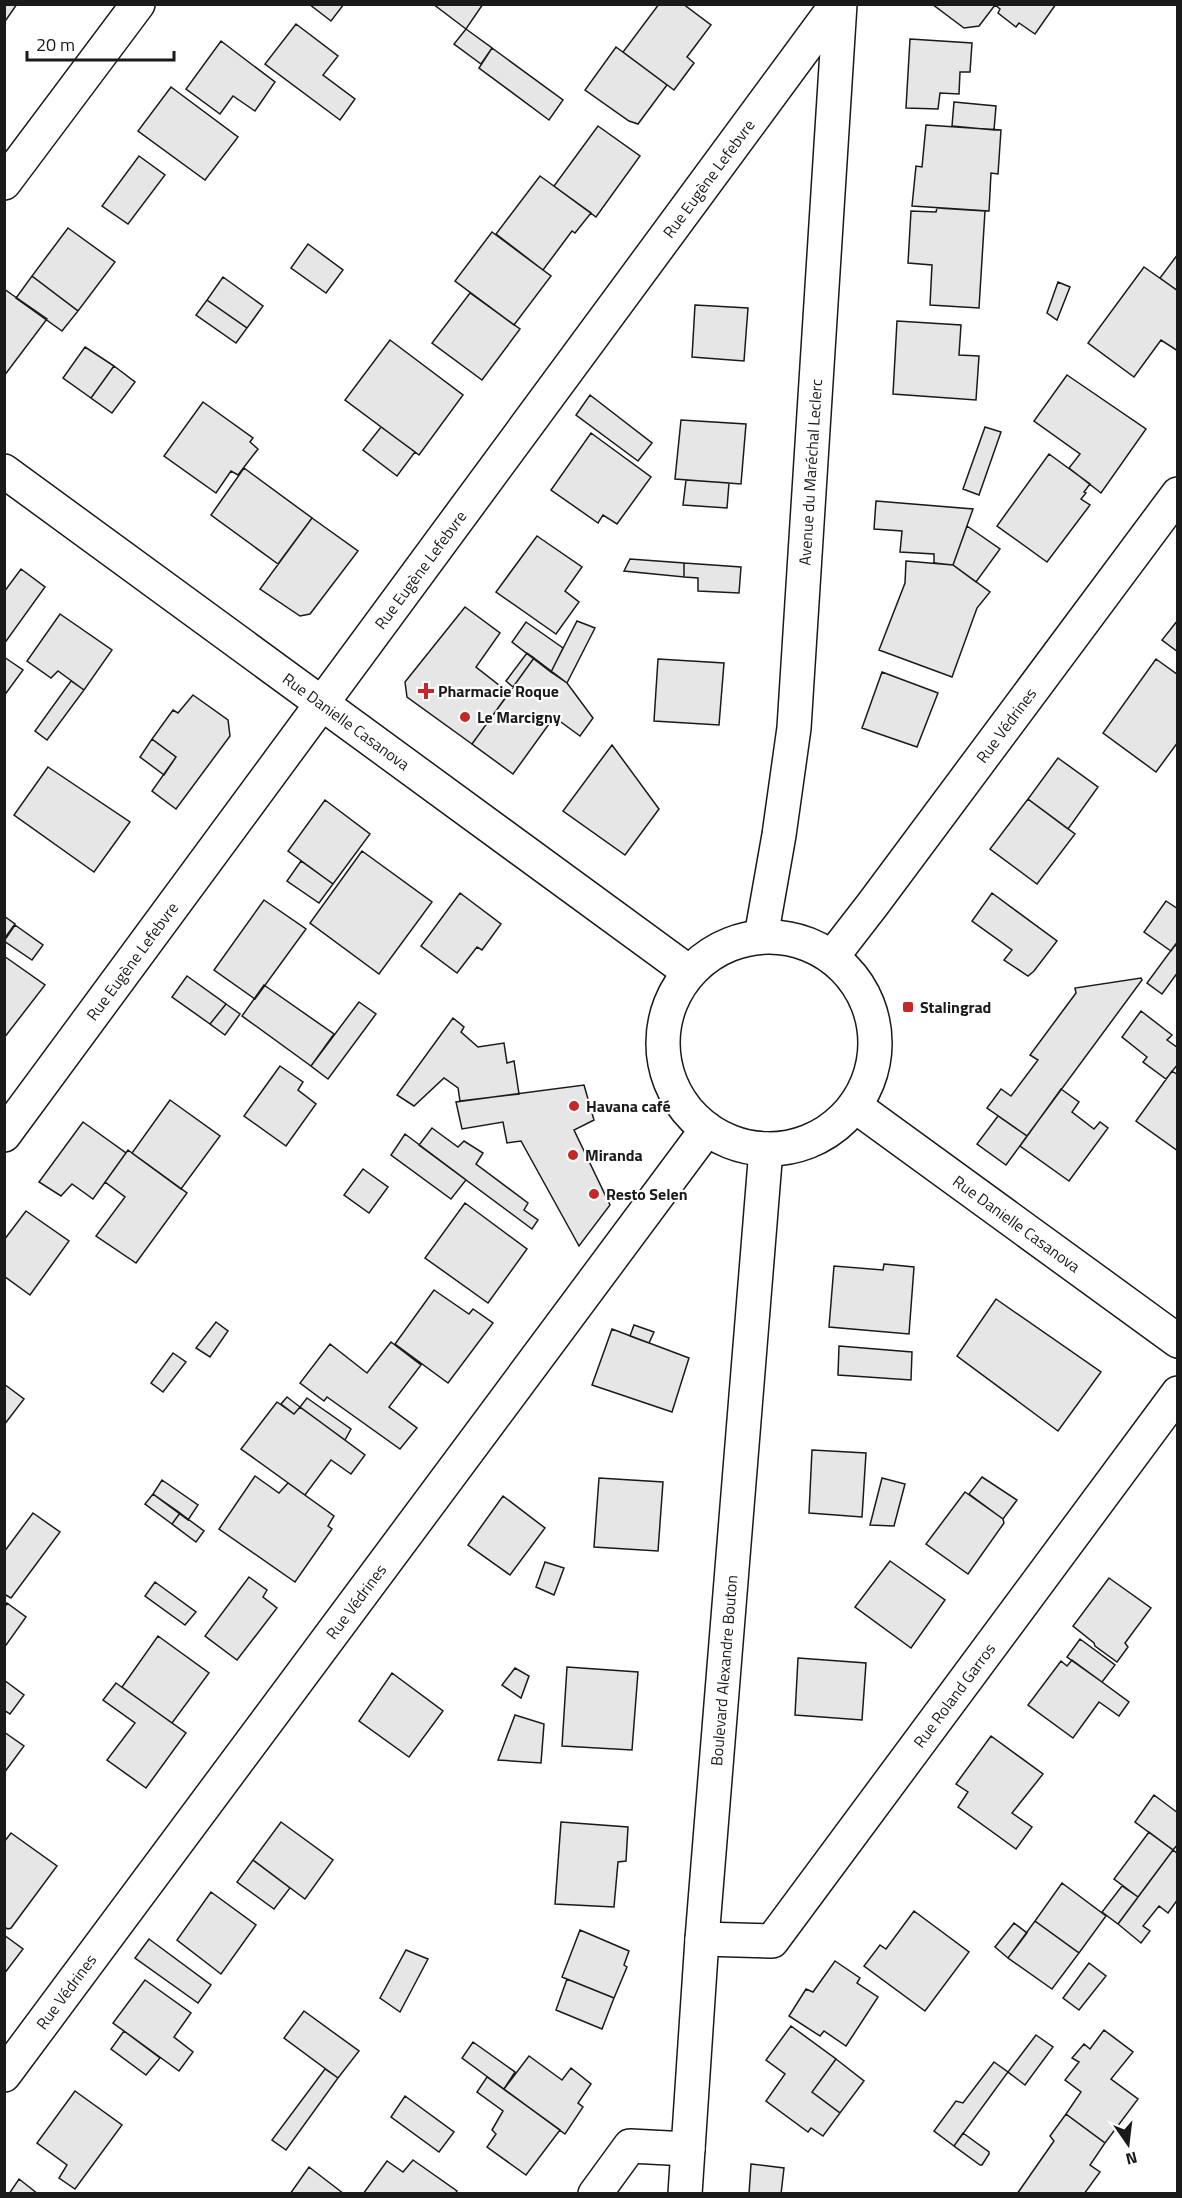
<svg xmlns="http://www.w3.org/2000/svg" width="1182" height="2198" font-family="'Titillium Web',sans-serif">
<rect width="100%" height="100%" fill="#fff"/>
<path fill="#e6e6e6" stroke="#1a1a1a" stroke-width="1.5" d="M4,4h13l-11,16 -2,-1z
M309,4h35l-13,17z
M433,4h50l-17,25z
M659,4h24l28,21 -24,32 7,6 -20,27 -51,-38z
M932,4h124l-21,30 -16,-11 -3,4 -18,-14 2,-4 -5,-4 -16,21 -15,2z
M296,24l42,32 -15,19 32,24 -15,21 -75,-56z
M466,29l26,19 -11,16 -27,-20z
M910,39l62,4 -2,29h-10l-1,22 -19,-1 -2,16 -32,-1z
M221,41l54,41 -20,29 -22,-15 -13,18 -34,-25z
M616,47l51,38 -29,39 -9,-3 -44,-31z
M492,48l71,52 -14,20 -70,-52z
M171,87l67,50 -33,43 -67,-49z
M954,102l42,4 -2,24 -42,-4z
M926,125l75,5 -3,44 -7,-1 -2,38 -77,-5 4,-40 6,1z
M598,126l42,30 -44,61 -42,-31z
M139,156l26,19 -37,49 -26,-18z
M540,176l51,37 -16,20 -3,-2 -29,39 -47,-36z
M937,208l48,3 -6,97 -49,-3 2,-40 -24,-2 3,-52 25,1z
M68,228l47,34 -37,49 -46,-35z
M492,232l59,44 -37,49 -59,-44z
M308,244l35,26 -17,23 -35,-25z
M1178,254v37l-18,-13z
M1144,267l34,24v60l-17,-11 -27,37 -46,-34z
M32,276l46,35 -16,20 -46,-33z
M223,277l40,29 -16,22 -40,-28z
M1058,282l12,5 -13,33 -10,-7z
M4,289l43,30 -43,57z
M470,293l50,36 -38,51 -50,-37z
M207,300l40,28 -11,15 -40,-28z
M695,305l53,3 -4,53 -52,-4z
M897,321l64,4 -2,30 20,1 -3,44 -83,-6z
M390,340l73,55 -44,60 -74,-55z
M85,347l29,19 -23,32 -28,-20z
M114,366l21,16 -23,31 -21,-15z
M1067,375l79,54 -45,64 -32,-25 11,-14 -46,-33z
M590,395l62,48 -14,18 -62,-46z
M203,402l50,36 -3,4 8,7 -20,26 -7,-4 -15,22 -52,-37z
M681,420l65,4 -5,60 -66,-5z
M381,427l34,25 -18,24 -34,-26z
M985,427l16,5 -22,63 -16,-6z
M591,433l60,44 -34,47 -14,-9 -5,8 -47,-33z
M1049,454l41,30 -6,8 2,1 -5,6 9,6 -43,57 -50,-36z
M244,468l68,50 -34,46 -67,-49z
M686,480l43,3 -2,25 -44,-3z
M876,501l97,8 -20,56 -19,-2v-9l-34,-2 2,-21 -28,-2z
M312,518l46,33 -48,63 -10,2 -40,-27z
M967,526l33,23 -24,33 -23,-17z
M537,536l45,31 -17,24 14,11 -23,32 -60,-42z
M630,559l54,4v14l-60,-6z
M906,561l47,4 37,27 -13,16 -25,69 -73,-27 26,-67z
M684,563l57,4 -2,26 -41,-2v-13l-14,-1z
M21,569l24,18 -41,57v-52z
M465,607l35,26 -24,34 33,26 -37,51 -65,-47 -2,-15z
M60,614l52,36 -28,40 -26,-19 -7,7 -24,-17z
M1178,620v32l-16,-12z
M577,621l18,7 -28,55 -16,-11z
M526,622l37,26 -12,24 -39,-30z
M527,653l7,5 -21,29 -7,-6z
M4,657l19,13 -19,26z
M534,658l33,25 26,35 -13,18 -26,-19 -41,57 -41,-30z
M658,659l66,4 -5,62 -65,-4z
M1156,659l22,16v67l-22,30 -53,-39z
M882,672l56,21 -21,54 -55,-19z
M71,681l13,9 -37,50 -12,-9z
M193,695l35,25 2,16 -54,73 -24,-18 24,-34 -24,-18 21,-29 5,3z
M152,739l24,18 -12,18 -24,-18z
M612,745l47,64 -34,46 -62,-44z
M1058,758l40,29 -30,42 -40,-30z
M48,767l82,55 -36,50 -80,-57z
M1028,799l47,35 -38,50 -47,-35z
M325,800l45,34 -37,50 -45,-33z
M362,851l70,51 -53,72 -69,-51z
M301,861l32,23 -14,19 -32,-22z
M460,893l41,31 -19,26 -5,-3 -20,26 -36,-27z
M992,893l65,48 -23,30 -6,5 -24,-16 8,-10 -40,-29z
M264,900l42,29 -51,70 -41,-29z
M1166,901l12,8v32l-7,10 -27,-19z
M4,916l11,8 -11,15z
M15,925l28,20 -11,15 -28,-19z
M1175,945l3,2v25l-16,22 -15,-11z
M4,956l41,29 -41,53 1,-45z
M187,976l39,28 -16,20 -38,-27z
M1141,978l1,2 -115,156 -40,-28 14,-19 10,7 27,-36 -8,-5 46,-62 -1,-5z
M264,985l70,49 -23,32 -69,-50z
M359,1002l17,12 -48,65 -17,-13z
M226,1004l14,10 -15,21 -15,-11z
M1141,1011l31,24 -5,5 11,8v16l-12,15 -23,-17 4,-5 -25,-20z
M453,1018l11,9 -3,5 17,15 26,-4 3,20 7,-2 5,33 -59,7 -2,-13 -14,-10 -30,28 -17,-11z
M280,1066l23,16 -5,8 18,14 -30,42 -42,-30z
M1172,1071l6,4v76l-42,-30z
M584,1085l10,35 -20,10 36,75 -31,41 -58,-105 -14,2 -4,-21 -41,7 -6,-27z
M1061,1089l18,13 -7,10 22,17 6,-7 8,6 -39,53 -49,-35z
M170,1100l50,36 -39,53 -49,-36z
M998,1116l29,20 -21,29 -29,-21z
M83,1122l43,31 -33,46 -21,-15 -11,12 -22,-14z
M432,1128l26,19 6,-6 19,12 -7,11 52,39 -4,7 14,10 -6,9 -113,-84z
M405,1134l61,46 -15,19 -60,-44z
M128,1150l59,43 -51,70 -40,-27 29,-39 -20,-15z
M363,1169l25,18 -19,26 -25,-18z
M465,1203l62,46 -39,54 -63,-45z
M26,1211l43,30 -39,54 -26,-19v-36z
M884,1264l30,3 -5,67 -80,-7 5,-61 49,4z
M434,1290l35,24 4,-5 20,14 -45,60 -53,-39z
M996,1299l105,73 -43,59 -101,-75z
M216,1322l12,9 -18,26 -14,-9z
M634,1325l20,7 -5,11 -19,-7z
M612,1329l77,29 -17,54 -80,-27z
M391,1342l30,23 -32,42 28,21 -17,21 -73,-52 -3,4 -24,-18 30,-39 37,29z
M839,1346l73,6 -1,28 -73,-5z
M173,1353l13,9 -23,30 -12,-9z
M4,1384l20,15 -20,26z
M287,1397l13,10 -6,7 -13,-10z
M307,1398l44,31 -6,11 -45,-33z
M277,1402l17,12 6,-7 65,48 -14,19 -20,-14 -26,35 -64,-46z
M812,1450l54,3 -4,64 -53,-4z
M255,1476l24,17 9,-10 46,33 -6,10 4,3 -37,53 -76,-53z
M982,1477l35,23 -14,19 -34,-25z
M599,1478l64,4 -5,69 -64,-4z
M882,1478l23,6 -11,42 -24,-1z
M162,1480l36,25 -10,15 -35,-26z
M965,1492l38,27 1,4 -36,51 -42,-30z
M153,1494l27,19 -8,11 -27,-20z
M503,1496l42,32 -35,47 -42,-30z
M33,1513l27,19 -49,66 -7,-4v-42z
M180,1513l24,18 -8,11 -24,-18z
M890,1561l55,39 -34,48 -56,-41z
M545,1562l19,6 -10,27 -18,-8z
M249,1577l18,13 -4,7 14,11 -40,52 -32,-24z
M1109,1578l42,30 -26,35 3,4 -11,15 -22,-16 -1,-3 -21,-17z
M155,1582l41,30 -11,13 -40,-29z
M7,1603l19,14 -22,31v-39z
M158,1636l51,37 -37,50 -50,-36z
M1080,1639l35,26 -13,17 -35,-25z
M798,1658l68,5 -4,57 -67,-5z
M1072,1660l57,42 -10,14 -20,-14 -26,36 -45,-33 33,-44 6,5z
M567,1667l71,5 -6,78 -70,-4z
M515,1668l14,8 -8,22 -19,-13z
M392,1673l51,38 -34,46 -50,-36z
M4,1680l20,15 -14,19 -6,-4z
M116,1683l70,50 -40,55 -39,-28 28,-37 -32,-23z
M515,1715l29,9 -3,39 -43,-3z
M4,1732l20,14 -20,27z
M991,1736l52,38 -31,39 20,14 -16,22 -58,-42 10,-15 -12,-8z
M1154,1795l24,18v31l-5,6 -38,-28z
M281,1822l52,38 -28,39 -52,-39z
M561,1822l67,5 -2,34 -8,1 -4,45 -59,-3z
M1149,1832l24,18 -35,47 -24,-18z
M11,1833l46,33 -46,62 -3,1 -4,-2v-85z
M1173,1850l5,4v45l-10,14 -9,-7 -16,20 7,5 -9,12 -23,-19z
M253,1860l37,28 -16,21 -37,-27z
M1062,1883l44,33 -27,37 -44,-32z
M1122,1886l16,11 -20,27 -16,-12z
M211,1892l45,33 -35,49 -44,-34z
M914,1911l55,41 -44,59 -61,-45 16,-21 6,4z
M1035,1921l44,32 -27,36 -44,-31z
M1014,1923l13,10 -19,25 -13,-11z
M580,1930l49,21 -5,14 3,2 -13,31 -52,-21z
M4,1935l19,14 -19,25z
M149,1939l62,46 -13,18 -63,-45z
M406,1950l22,9 -28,53 -20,-14z
M835,1961l25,17 -3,5 21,14 -32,49 -22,-15 -4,5 -31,-20 17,-27 7,3z
M1089,1963l17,13 -27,34 -16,-12z
M567,1979l47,19 -12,31 -46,-19z
M145,1980l46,33 -17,24 19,15 -14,19 -66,-48z
M304,2011l55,40 -21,27 -54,-40z
M791,2026l45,33 -24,33 28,21 -17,23 -12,-8 -3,4 -42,-31 19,-27 -19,-14z
M1104,2030l29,22 -22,27 27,20 -33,44 -39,-29 15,-22 -16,-12 14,-18 -7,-4 12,-14 6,5z
M124,2031l36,27 -14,17 -35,-26z
M1036,2035l17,12 -28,38 -17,-13z
M473,2042l42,30 -11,17 -42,-31z
M529,2056l33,24 9,-12 20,16 -13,19 5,4 -18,27 -61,-45z
M836,2059l28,22 -24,32 -28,-21z
M994,2062l14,10 -54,74 -20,-15 22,-30 7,2z
M325,2069l13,9 -52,72 -14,-10z
M487,2077l73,53 -34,45 -39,-28 9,-13 -4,-4 11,-19 -26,-19z
M75,2091l47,34 -47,64 -16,-11 8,-13 -30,-22z
M405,2096l49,36 -15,20 -48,-35z
M1066,2114l39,29 -15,22 10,7 -16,22h-67l37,-53 -4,-5z
M963,2133l26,19v2l-7,11h-2l-26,-19z
M413,2160l44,31 -2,3h-92l24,-33 16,11z
M751,2164l33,4 -3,26h-32z
M309,2167l35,27h-54z
M19,2179l19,15h-29z"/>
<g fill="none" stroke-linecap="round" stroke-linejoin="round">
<g stroke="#1a1a1a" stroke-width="36">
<g id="minor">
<path d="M4,183l134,-179"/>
<path id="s1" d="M4,471l685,501"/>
<path id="s2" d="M832,957l41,-53 305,-410"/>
<path id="s3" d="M855,1106l323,235"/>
<path id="s4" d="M4,1135l833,-1131"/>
<path id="s5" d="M702,1939l70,2 406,-548"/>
<path id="s6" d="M4,2075l703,-946"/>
<path d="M595,2194l35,-48 58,3"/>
</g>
</g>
<g stroke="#1a1a1a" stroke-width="36">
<g id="tertiary">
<path id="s7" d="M761,937l18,-102 15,-107 46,-724"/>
<circle cx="769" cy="1043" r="106"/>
<path id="s8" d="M685,2194l17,-255 64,-790"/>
</g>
</g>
<use href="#minor" stroke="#fff" stroke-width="33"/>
<use href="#tertiary" stroke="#fff" stroke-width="33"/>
</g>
<g fill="#c62828" stroke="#fff" stroke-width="2">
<path d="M423 682h6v6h6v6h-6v6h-6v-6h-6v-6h6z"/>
<circle cx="465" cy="717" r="6"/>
<rect x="902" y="1001" width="12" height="12" rx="3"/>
<circle cx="574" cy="1106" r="6"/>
<circle cx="573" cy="1155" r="6"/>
<circle cx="594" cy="1194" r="6"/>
</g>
<g text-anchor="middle" stroke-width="4.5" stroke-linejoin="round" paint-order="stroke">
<g font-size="16" fill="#1a1a1a" stroke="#fff">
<text dy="6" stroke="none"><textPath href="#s4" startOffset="1188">Rue Eugène Lefebvre</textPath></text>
<text dy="6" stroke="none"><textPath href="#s7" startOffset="468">Avenue du Maréchal Leclerc</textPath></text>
<text dy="6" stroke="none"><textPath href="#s4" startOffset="702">Rue Eugène Lefebvre</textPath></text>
<text dy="6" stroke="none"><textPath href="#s1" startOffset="424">Rue Danielle Casanova</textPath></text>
<text dy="6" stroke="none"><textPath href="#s2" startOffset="290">Rue Védrines</textPath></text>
<text dy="6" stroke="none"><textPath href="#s4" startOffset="216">Rue Eugène Lefebvre</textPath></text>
<text dy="6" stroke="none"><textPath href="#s3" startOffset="200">Rue Danielle Casanova</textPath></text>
<text dy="6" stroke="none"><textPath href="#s6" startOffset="590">Rue Védrines</textPath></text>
<text dy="6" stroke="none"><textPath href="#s8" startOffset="525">Boulevard Alexandre Bouton</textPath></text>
<text dy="6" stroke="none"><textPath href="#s5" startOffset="376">Rue Roland Garros</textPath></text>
<text dy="6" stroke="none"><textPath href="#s6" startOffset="104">Rue Védrines</textPath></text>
</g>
<g font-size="16" font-weight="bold" fill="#1a1a1a" stroke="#fff" text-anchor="start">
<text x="438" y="697">Pharmacie Roque</text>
<text x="477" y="723">Le Marcigny</text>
<text x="920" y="1013">Stalingrad</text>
<text x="586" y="1112">Havana café</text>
<text x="585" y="1161">Miranda</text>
<text x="606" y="1200">Resto Selen</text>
</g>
</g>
<rect width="1182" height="2198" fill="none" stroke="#1a1a1a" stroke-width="12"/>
<g transform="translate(1128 2144) rotate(166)" stroke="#ffffff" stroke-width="4.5" paint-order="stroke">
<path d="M0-4.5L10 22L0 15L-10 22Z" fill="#1a1a1a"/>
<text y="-9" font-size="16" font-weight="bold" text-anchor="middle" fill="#1a1a1a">N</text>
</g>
<path d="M27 51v9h147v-9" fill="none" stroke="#1a1a1a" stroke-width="3"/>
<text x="36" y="51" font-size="18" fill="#1a1a1a" stroke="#ffffff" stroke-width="4.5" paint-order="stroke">20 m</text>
</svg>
